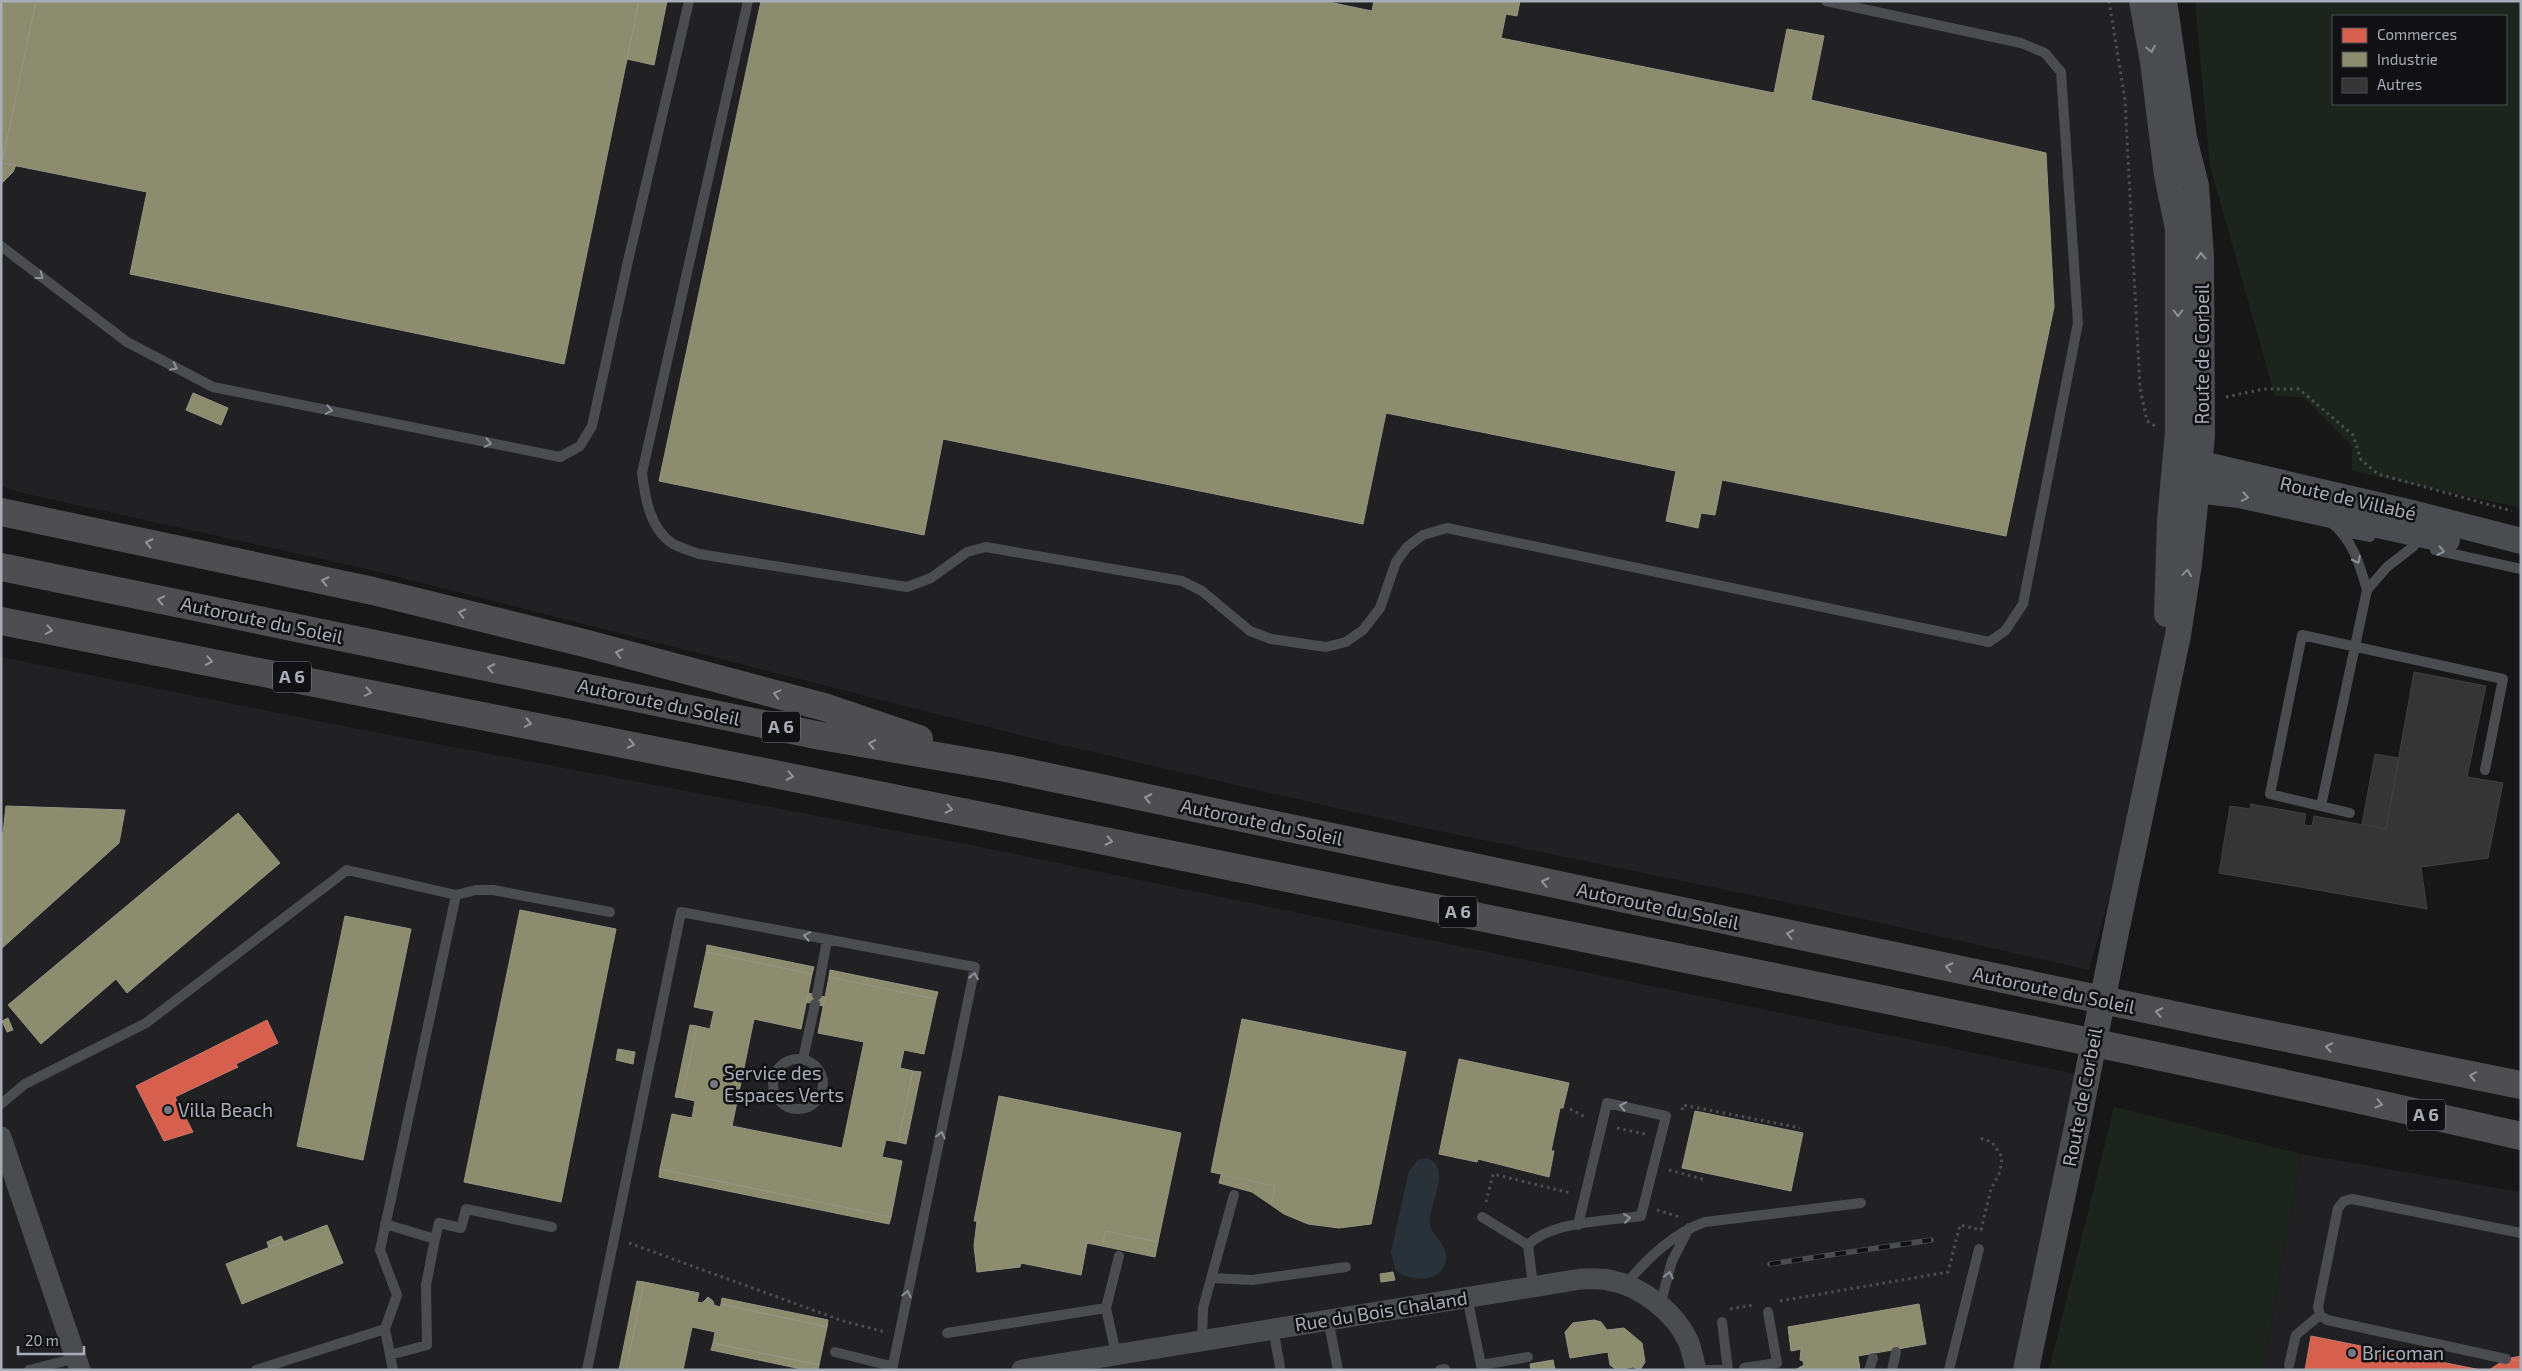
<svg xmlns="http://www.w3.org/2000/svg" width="2522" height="1371" font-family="'Exo 2',sans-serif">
<rect width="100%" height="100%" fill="#171717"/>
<path fill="#212123" d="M1,1h2150l38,456 -27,250 -73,263 -275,-62 -399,-82 -383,-88 -665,-169 -340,-75 -26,-8z
M1,657l352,71 613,116 1110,230 -61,296h-2014z
M2301,1154l220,38v178h-258z"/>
<path fill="#1d241e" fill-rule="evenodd" d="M2195,1h326v507l-169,-37v-25l-48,-48 -29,-2 -65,-230zM2333,16h173v88h-173z
M2114,1107l187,47 -38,216h-214z"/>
<path fill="#2a3239" d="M1426,1158c28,9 2,46 4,66 1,12 17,19 16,33 -1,27 -37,26 -51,12l-4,-17 18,-81 9,-11z"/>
<path fill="#d6604d" stroke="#c8776d" d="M267,1020l11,23 -42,21 2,3 -63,30 18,35 -29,9 -28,-55z
M2311,1336l170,34h-176z
M2521,1356v5l-11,-2 -2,11h-19l17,-11z
M2510,1359l11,2v9h-13z"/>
<path fill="#8c8c6e" stroke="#949684" d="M1,1h35l-34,162 14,2 -3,7 -12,12z
M36,1h603l-75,363 -434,-90 17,-82 -145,-29z
M639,1h28l-13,64 -27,-6z
M761,1h563l48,10 2,-10h146l-3,15 -11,-2 -5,24 273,55 13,-64 37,7 -13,64 235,53 8,154 -48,229 -284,-56 -7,35 -14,-2 -3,15 -32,-7 10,-50 -290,-58 -23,111 -420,-85 -19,96 -265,-54z
M193,393l35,15 -7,17 -35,-15z
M6,806l119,4 -6,33 -118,106v-116h2z
M238,813l42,50 -153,130 -11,-14 -75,65 -33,-39z
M520,910l96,19 -55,273 -97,-20z
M345,916l66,13 -48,231 -66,-14z
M707,945l107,22 -2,7 -106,-22z
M706,952l106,22 -11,55 -47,-10 -22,107 110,22 22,-106 -46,-9 11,-56 107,22 -12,55 -20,-4 -4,18 13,3 -15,71 -12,-2 -4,17 20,4 -11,56 -231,-48 12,-55 20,4 3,-17 -13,-3 15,-72 13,3 4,-18 -20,-4z
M830,970l108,22 -2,7 -107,-22z
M808,993l17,4 -2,9 -17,-4z
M8,1018l5,12 -6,2 -5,-11z
M1242,1019l164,33 -35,172 -32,4 -31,-4 -24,-10 -13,-9 4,-19 -64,-14z
M690,1025l7,1 -15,72 -7,-1z
M618,1049l17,3 -2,12 -17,-4z
M1459,1059l110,24 -6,25h-3l-9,43h3l-5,26 -71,-18 -1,3 -38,-8z
M913,1071l8,1 -15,72 -8,-2z
M999,1096l182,37 -23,109 -52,-11 -4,15 -15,-3 -6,32 -60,-12 -1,4 -43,5 -3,-26 3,-25h-3z
M1695,1111l108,22 -12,58 -109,-23z
M660,1169l111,23 120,25 -2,7 -230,-47z
M1221,1175l54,11 -4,19 -19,-13 -33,-9z
M327,1225l16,38 -101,41 -16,-40z
M1106,1231l52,11 -3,15 -53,-11z
M281,1236l3,6 -15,6 -2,-6z
M1393,1272l2,8 -14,2 -1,-8z
M637,1281l7,1 -18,88h-7z
M644,1282l55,11 -2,9 5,1 6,-6 5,4 1,4 6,2 1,-3 106,23 -8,38 -106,-22 2,-11 -23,-5 -9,43h-57z
M722,1298l106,22 -1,7 -106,-23z
M1919,1304l7,40 -68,12 2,14h-65l9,-5 -1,-4 -3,-1 1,-11 -10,2 -3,-24z
M1594,1320l7,2 6,8 17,-2 18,15 3,19 -5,8 -7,-3 -16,3 -7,-5 -2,-13 -38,6 -5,-26 8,-9z
M713,1343l106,22 -1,5h-12l-95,-20z
M1553,1360l2,10h-24l-1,-6z"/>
<path fill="#353536" stroke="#3f4043" d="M2414,672l72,14 -19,91 36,6 -15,75 -67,9 6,42 -208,-36 11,-67 20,3 1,-5 55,10 -2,11 8,1 2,-10 72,13z
M2375,754l24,4 -13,71 -24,-5z"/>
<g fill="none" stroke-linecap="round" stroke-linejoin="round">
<path stroke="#4d4e52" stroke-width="3" stroke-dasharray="2.5 4" stroke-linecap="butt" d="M2109,1l16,99 15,288 7,33 8,5
M2226,397l38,-8h35l54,46 8,25 17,14 134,37
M1570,1109l17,9
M1682,1110l1,-5 117,23
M1617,1128l28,6
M1669,1170l37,10
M1486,1202l7,-28 77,19
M1657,1210l22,7
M629,1243l214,78 42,11
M1780,1301l168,-29 12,-47 21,5 10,-41 9,-17 2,-15 -10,-15 -12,-4
M1730,1309l24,-4"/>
<path stroke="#4b4c50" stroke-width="10" d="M748,1l-106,472c3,25 8,56 31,71 8,4 18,7 26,10l208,33 24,-9 36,-26 19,-5 196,34 20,10 48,40 21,8 55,8 20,-5 17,-12 17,-22 16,-46 11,-15 16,-12 24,-7 542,114 16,-11 18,-27 55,-281 -17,-251 -16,-19 -24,-10 -195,-42
M1,246l126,96 86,45 347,70 20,-11 12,-20 36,-165 61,-260
M2341,531l29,6
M2435,550l86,19
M2367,590l20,-23 27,-21
M2321,806l46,-216c-7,-25 -15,-52 -37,-68
M2350,813l-80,-19 32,-159 201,44 -18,91
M456,895l20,-5h17l117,22
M817,995l10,-55
M773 1084a25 25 0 1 1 50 0a25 25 0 1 1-50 0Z
M803,1059l12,-55
M1,1104l24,-20 121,-61 201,-153 109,25 -76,355 17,45 -12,34 8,41
M1482,1217l46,28 5,41
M385,1224l50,15 -9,46 1,60 -37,10
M435,1239l4,-16 22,5 5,-19 86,18
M1528,1245c23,-24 81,-24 113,-29l25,-100 -59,-13 -29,122
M1212,1278l40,2 94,-13
M1625,1285c22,-26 48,-52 80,-63l156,-19
M1467,1297l14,68 47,-8
M1660,1305l12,-44 17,-33
M1328,1319l10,51
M1722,1322l6,48
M1273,1328l7,39
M947,1333l159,-25
M1202,1340l1,-32 31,-113
M835,1352l56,14
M1116,1354l-10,-46 13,-52
M2506,1359l-179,-39 -7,-5 -2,-8 20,-99 6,-7 8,-2 169,34
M2289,1365l7,-30 24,-20
M1744,1368l33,-5 -9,-51
M29,1370l47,-12
M256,1370l129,-41
M587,1370l94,-458 294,55 -83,403
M1440,1370l5,-1
M1705,1370h19
M1869,1370l4,-12
M1892,1370l4,-18
M1949,1370l30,-121"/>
<path stroke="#4b4c50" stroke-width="21" d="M1,1137l79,233
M1022,1370l559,-91c9,0 19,-1 27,1 33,5 68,33 81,63 3,9 5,18 7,27"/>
<path stroke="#4b4c50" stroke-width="26" d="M2142,1l11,61 14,113 11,54v203l-8,89 -3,93
M2184,460l232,54 105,27
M2179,488l60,7 208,45
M2118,922l60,-287 11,-71 13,-129 -1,-179 -5,-70 -12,-48 -20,-137
M2026,1370l52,-248"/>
<path stroke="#4e4e51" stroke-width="28" d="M1,512l372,79 211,52 240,64 95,32
M1,567l820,169 185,32 1201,254 314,63
M1,621c503,98 1006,199 1508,302 338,69 676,136 1012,213"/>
<g stroke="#4b4c4f" stroke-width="5.5">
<path id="rail" d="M1770,1264l161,-24"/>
</g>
<use href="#rail" stroke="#111113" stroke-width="4" stroke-dasharray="11" stroke-linecap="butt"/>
<path stroke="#4b4c50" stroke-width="26" d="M2078,1122l40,-200"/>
</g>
<defs><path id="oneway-chevron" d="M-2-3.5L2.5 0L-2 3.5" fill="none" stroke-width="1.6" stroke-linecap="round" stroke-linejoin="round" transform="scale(1.25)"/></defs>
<g stroke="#8c9099">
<use href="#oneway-chevron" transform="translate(2151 49) rotate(79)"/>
<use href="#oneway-chevron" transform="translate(2201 256) rotate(-92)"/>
<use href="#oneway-chevron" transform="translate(40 276) rotate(38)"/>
<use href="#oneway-chevron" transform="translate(2178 313) rotate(90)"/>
<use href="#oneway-chevron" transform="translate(174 367) rotate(27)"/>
<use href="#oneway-chevron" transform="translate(329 410) rotate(11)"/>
<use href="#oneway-chevron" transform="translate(488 443) rotate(11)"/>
<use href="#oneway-chevron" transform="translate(2245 497) rotate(11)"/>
<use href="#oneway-chevron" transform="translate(2441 551) rotate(12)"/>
<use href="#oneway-chevron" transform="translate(2357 560) rotate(63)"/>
<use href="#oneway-chevron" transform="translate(2187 573) rotate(-82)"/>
<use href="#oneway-chevron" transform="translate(807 936) rotate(-169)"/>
<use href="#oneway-chevron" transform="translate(974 976) rotate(-80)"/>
<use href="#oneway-chevron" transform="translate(1623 1106) rotate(-168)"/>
<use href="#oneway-chevron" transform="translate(941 1135) rotate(-78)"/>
<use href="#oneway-chevron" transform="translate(1627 1218) rotate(-8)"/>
<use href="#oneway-chevron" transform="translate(1669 1275) rotate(-78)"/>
<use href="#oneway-chevron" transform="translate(907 1294) rotate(-77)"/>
</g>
<g stroke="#92959e">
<use href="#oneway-chevron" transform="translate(149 543) rotate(-168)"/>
<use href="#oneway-chevron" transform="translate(325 581) rotate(-168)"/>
<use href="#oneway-chevron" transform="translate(161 600) rotate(-168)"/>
<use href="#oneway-chevron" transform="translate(462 613) rotate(-166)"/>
<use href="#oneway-chevron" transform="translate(49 630) rotate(11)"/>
<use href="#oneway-chevron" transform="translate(619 653) rotate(-165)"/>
<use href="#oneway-chevron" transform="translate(209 661) rotate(11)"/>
<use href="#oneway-chevron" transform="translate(491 668) rotate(-168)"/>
<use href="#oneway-chevron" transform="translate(368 692) rotate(11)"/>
<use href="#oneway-chevron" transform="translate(777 694) rotate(-165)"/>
<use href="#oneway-chevron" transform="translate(528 723) rotate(11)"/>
<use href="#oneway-chevron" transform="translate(631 744) rotate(12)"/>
<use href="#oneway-chevron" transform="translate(872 744) rotate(-170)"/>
<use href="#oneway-chevron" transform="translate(790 776) rotate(12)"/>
<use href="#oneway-chevron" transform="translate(1148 798) rotate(-168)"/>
<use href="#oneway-chevron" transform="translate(949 809) rotate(12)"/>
<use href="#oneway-chevron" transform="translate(1109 841) rotate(12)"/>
<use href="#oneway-chevron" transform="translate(1545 882) rotate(-168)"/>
<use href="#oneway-chevron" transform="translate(1790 934) rotate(-168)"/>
<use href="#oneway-chevron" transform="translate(1949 967) rotate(-168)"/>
<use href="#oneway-chevron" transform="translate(2159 1012) rotate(-168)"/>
<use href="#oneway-chevron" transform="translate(2329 1047) rotate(-168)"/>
<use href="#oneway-chevron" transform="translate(2473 1076) rotate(-169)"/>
<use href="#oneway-chevron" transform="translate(2379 1104) rotate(13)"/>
</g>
<g fill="#757880" stroke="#111113" stroke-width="2">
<circle cx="714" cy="1084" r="5"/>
<circle cx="168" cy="1110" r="5"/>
<circle cx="2352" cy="1353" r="5"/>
</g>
<g text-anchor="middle" stroke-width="5" stroke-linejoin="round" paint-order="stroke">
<g fill="#111113" stroke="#7b7e86" stroke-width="1">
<rect x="273" y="661.5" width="38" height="31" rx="4"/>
<rect x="762" y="711.5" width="38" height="31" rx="4"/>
<rect x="1439" y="896.5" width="38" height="31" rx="4"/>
<rect x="2407" y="1099.5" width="38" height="31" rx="4"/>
</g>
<g font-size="18" font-weight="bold" fill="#a8adb8">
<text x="292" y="683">A 6</text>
<text x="781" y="733">A 6</text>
<text x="1458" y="918">A 6</text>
<text x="2426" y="1121">A 6</text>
</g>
<g font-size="19" fill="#a8adb8" stroke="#111113">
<text transform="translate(2202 354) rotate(-90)" y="7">Route de Corbeil</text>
<text transform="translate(2348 498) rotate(13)" y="7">Route de Villabé</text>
<text transform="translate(262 620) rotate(12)" y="7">Autoroute du Soleil</text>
<text transform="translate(659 702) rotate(12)" y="7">Autoroute du Soleil</text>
<text transform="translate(1262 822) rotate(12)" y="7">Autoroute du Soleil</text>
<text transform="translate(1658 906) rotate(12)" y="7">Autoroute du Soleil</text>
<text transform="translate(2054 990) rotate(12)" y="7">Autoroute du Soleil</text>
<text transform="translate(2082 1097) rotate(-79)" y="7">Route de Corbeil</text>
<text transform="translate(1381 1311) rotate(-9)" y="7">Rue du Bois Chaland</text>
</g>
<g font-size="19" fill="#a8adb8" stroke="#111113" text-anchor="start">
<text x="724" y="1080">Service des<tspan x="724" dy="22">Espaces Verts</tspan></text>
<text x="178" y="1117">Villa Beach</text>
<text x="2362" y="1360">Bricoman</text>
</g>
</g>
<rect width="2522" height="1371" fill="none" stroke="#a8adb8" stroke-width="5"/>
<rect x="2332" y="15" width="175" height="90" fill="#111113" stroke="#4d4f55"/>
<rect x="2342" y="28" width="25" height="15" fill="#d6604d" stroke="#4d4f55"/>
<text x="2377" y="40" font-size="15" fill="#a8adb8">Commerces</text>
<rect x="2342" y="52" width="25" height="15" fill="#8c8c6e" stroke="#4d4f55"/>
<text x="2377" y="65" font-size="15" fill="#a8adb8">Industrie</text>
<rect x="2342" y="78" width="25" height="15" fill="#353536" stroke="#4d4f55"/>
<text x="2377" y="90" font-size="15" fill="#a8adb8">Autres</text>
<path d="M18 1346v8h66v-8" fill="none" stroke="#a8adb8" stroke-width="2.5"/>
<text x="25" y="1346" font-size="15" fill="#a8adb8" stroke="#111113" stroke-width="4" paint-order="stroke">20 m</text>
</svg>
